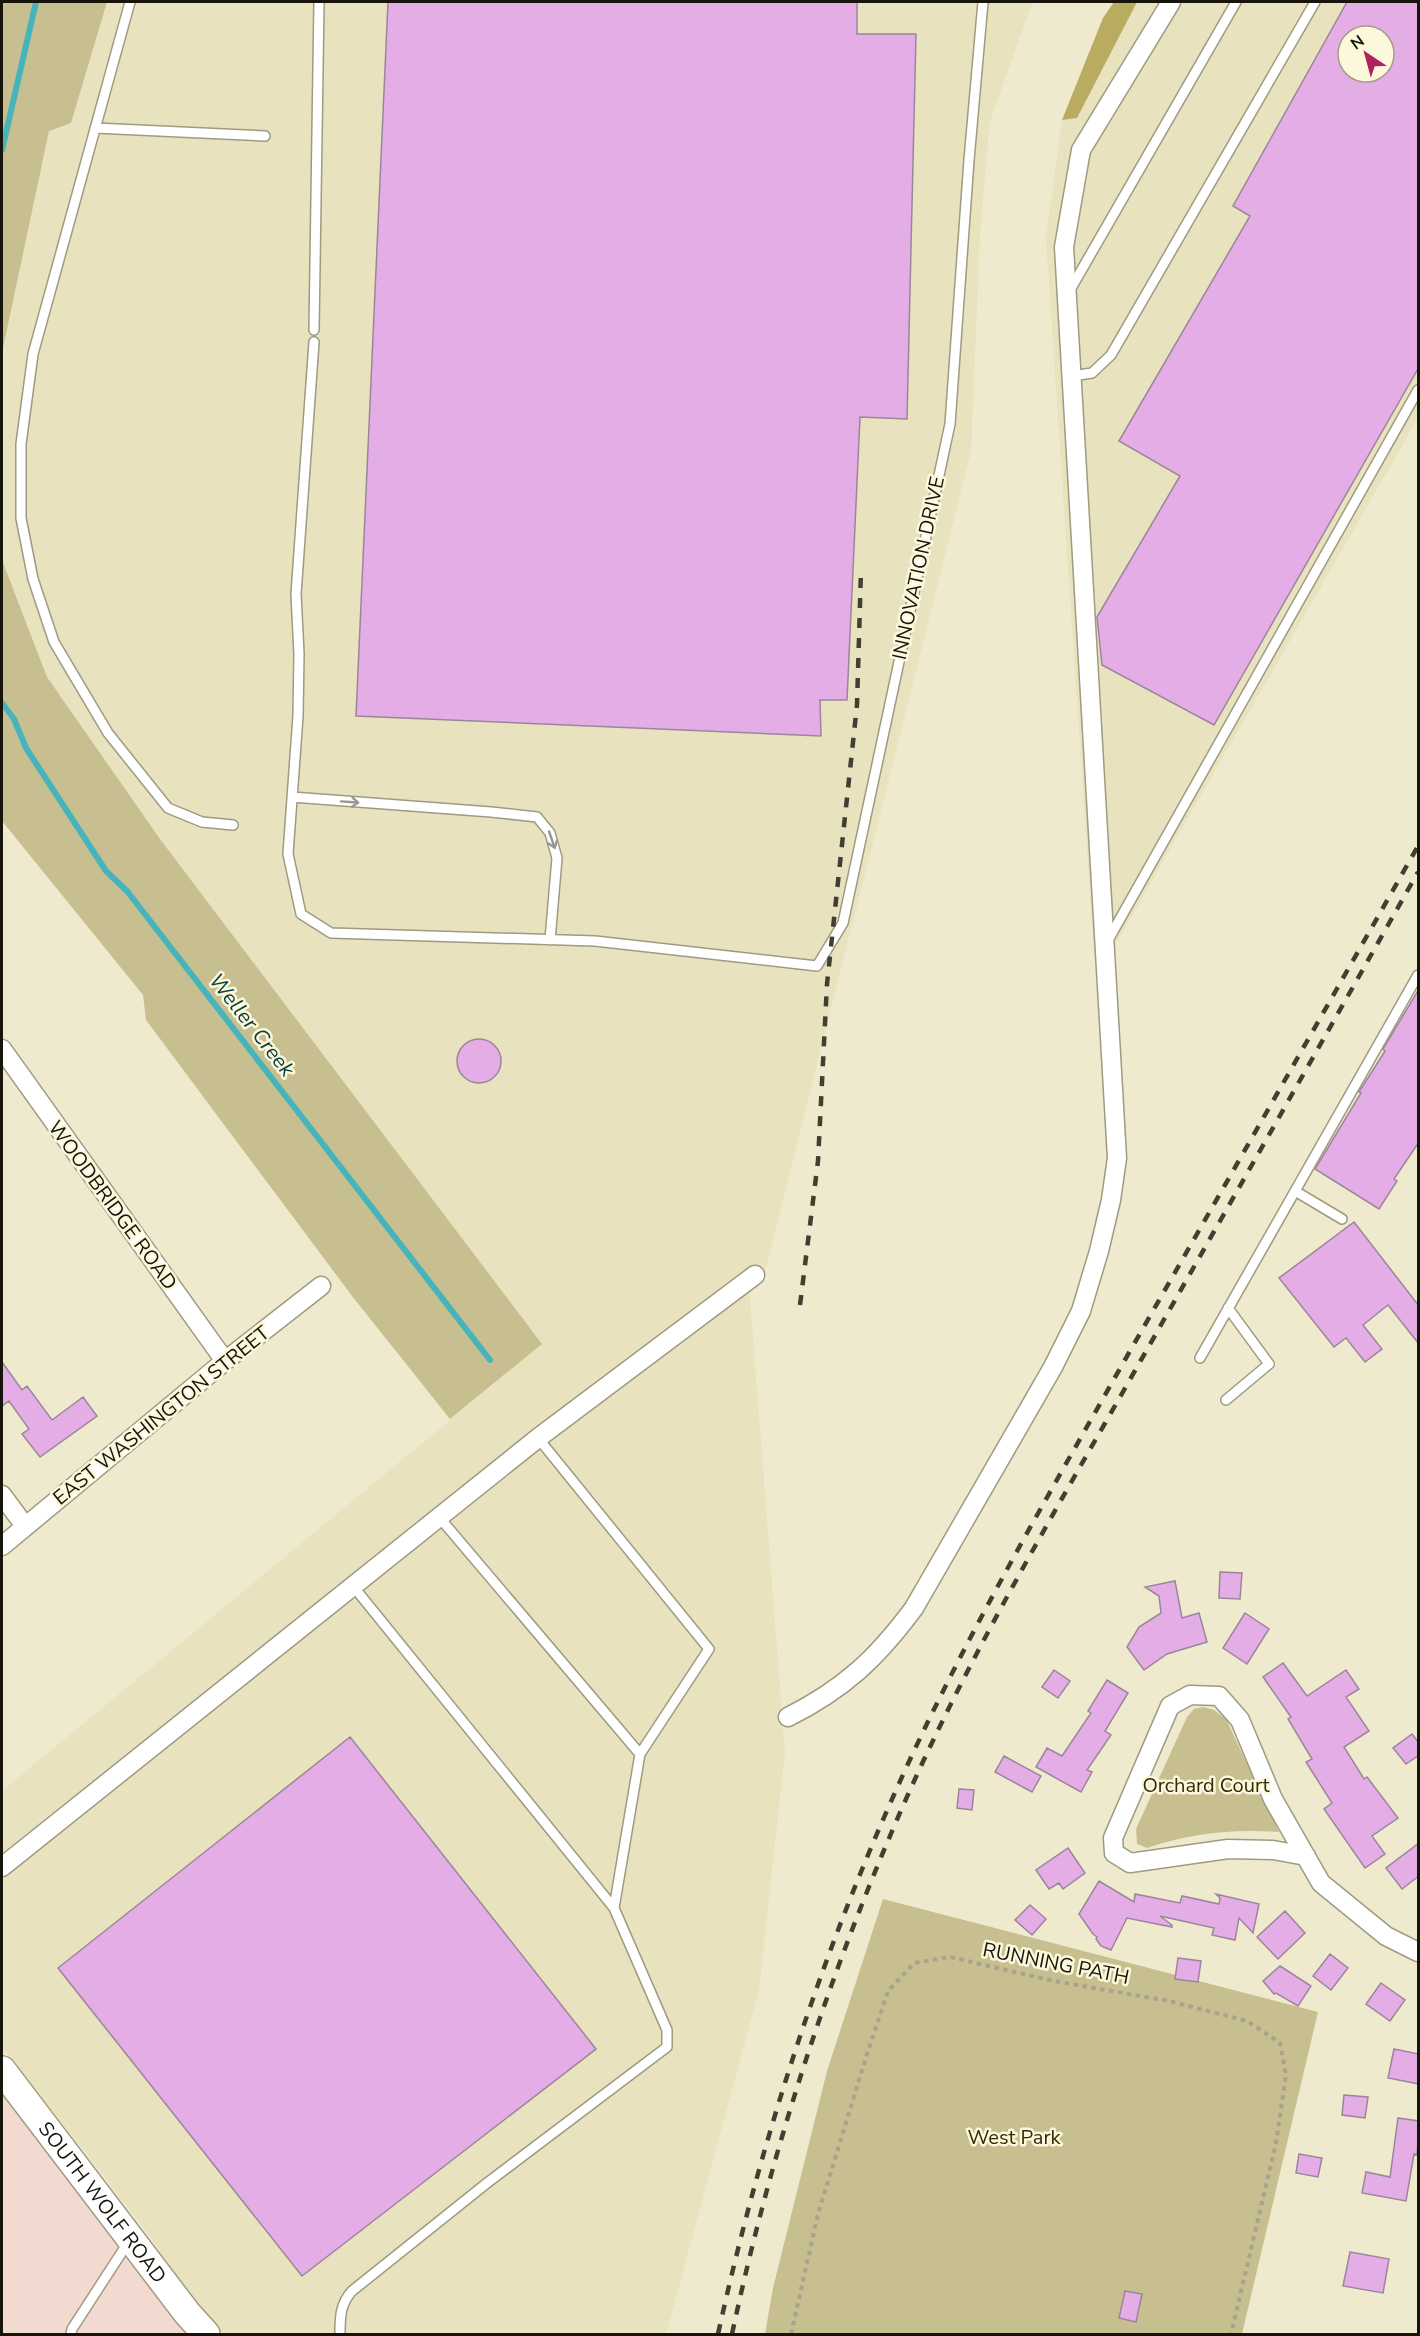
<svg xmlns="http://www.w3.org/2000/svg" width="1420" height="2336" font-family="'Nunito Sans',sans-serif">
<rect width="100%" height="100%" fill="#efeace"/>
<path fill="#f2dad0" d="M2,2084l194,250h-194z"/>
<path fill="#e8e2be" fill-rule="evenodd" d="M107,2h928l-5,7 -40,112 -10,112 -9,219 -205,816 -17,19 36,465 -26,238 -92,341 -3,3h-441l-28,-31 -52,-76 -141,-181v-255l540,-447 -382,-505 -113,-162 -45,-117v-207l47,-222 22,-8z
M1114,2h304v416l-306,532 -18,5 -48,-717 16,-118 41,-102zM1348,36h36v36h-36z"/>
<path fill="#c7bf8f" d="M2,2h105l-36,121 -22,8 -47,222z
M2,560l45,117 113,162 382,505 -92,75 -98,-123 -206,-276 -3,-25 -141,-174z
M1203,1707l11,3 12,9 53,113c-47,-3 -87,1 -132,16l-10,-4 -1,-15 51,-112 7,-8z
M883,1899l435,113 -76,322h-477l8,-46 54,-217z"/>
<path fill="#b9ab5f" d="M1114,2h23l-60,116 -15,2 41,-102z"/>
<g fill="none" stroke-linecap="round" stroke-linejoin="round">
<path stroke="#47b4bc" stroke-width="6" d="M2,150l34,-148
M2,703l12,16 12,29 80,123 21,20 363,469"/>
</g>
<path fill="#e4ade6" stroke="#9a869b" stroke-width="1.5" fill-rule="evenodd" d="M388,2h469v32h59l-9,385 -47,-2 -13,283h-27l1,36 -465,-20z
M1347,2h72v365l-205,358 -112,-60 -5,-48 83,-141 -61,-35 131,-225 -17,-10zM1348,36h36v36h-36z
M1419,989v153l-25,37 3,2 -18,28 -64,-40 46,-76 -2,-1 26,-41 -2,-2z
M457 1061a22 22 0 1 1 44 0a22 22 0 1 1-44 0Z
M1354,1222l65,84v38l-31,-39 -25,20 19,24 -17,13 -19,-24 -12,9 -55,-69z
M2,1362l20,28 5,-4 25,34 31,-23 14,19 -57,41 -18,-23 7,-5 -20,-28 -7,5z
M1220,1572l22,1 -2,26 -21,-1z
M1175,1581l7,37 17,-5 8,29 -40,12 -23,16 -17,-23 12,-20 22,-14 -2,-17 -14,-9z
M1245,1613l24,16 -22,35 -24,-16z
M1283,1663l24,33 39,-26 13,19 -13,8 23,34 -25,16 20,32 3,-2 31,41 -26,18 13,18 -20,14 -41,-59 8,-6 -26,-41 6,-3 -24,-40 3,-2 -28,-40z
M1054,1670l16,11 -12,17 -16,-11z
M1107,1680l21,13 -23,38 6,4 -24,35 5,2 -11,20 -45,-25 11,-19 15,8 29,-43 -3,-2z
M1412,1734l7,9v12l-13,9 -13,-16z
M350,1737l246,312 -294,227 -244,-308z
M1004,1756l37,20 -9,16 -37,-20z
M959,1789l15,1 -2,20 -15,-2z
M1419,1843v33l-17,13 -16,-21z
M1068,1848l17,25 -22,16 -4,-6 -10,6 -13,-19z
M1099,1881l35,21 1,-8 45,9 2,-7 37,8 1,-6 -4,-4 43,10 -6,29 -14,-15 -4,22 -23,-5 2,-7 -54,-12 12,9v2l-45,-9 -16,32 -10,-4 -5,-7 1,-2 -4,-3 -14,-20z
M1030,1905l16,14 -14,16 -17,-15z
M1285,1911l20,22 -27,26 -21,-22z
M1330,1954l18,14 -17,22 -18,-14z
M1178,1958l23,3 -3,21 -23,-3z
M1280,1966l31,20 -13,20 -22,-13 -2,1 -11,-13z
M1381,1983l24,17 -15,21 -24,-17z
M1394,2049l25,5v30l-31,-6z
M1344,2095l24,2 -3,21 -23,-3z
M1398,2118l21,3 -2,34 -3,-1 -8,47 -44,-8 4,-21 24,5z
M1299,2154l23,4 -4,19 -22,-4z
M1350,2252l39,7 -6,34 -40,-7z
M1125,2291l17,3 -6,28 -17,-4z"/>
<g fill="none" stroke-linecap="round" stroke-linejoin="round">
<g stroke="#9f9a80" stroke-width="12">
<path id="lane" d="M130,2l-97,352 -12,90v74l12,61 21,63 54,91 60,75 34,14 31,3
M95,128l170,8
M1070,290l166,-288
M314,330l5,-328
M314,342l-18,252 3,60 -1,62 -10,138 13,60 30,19 264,8 222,25 26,-43 107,-499 19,-264 14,-158
M1072,376l20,-3 19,-18 204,-353
M292,797l199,15 46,5 13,16 7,25 -7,82
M1107,942l311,-552
M1295,1191l47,28
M1200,1358l218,-383
M1226,1400l43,-36 -41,-56
M439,1517l201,237 69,-105 -171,-211
M353,1586l261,322
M71,2334l1,-5 57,-88
M340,2334c0,-16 0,-30 12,-43l135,-108 180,-136v-17l-53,-122 26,-154"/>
</g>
<g stroke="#9f9a80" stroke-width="21">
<path id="street" d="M2,1049l223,312
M2,1495l23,31
M2,1546l223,-185 96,-75
M788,1717c56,-28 89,-59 126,-109l139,-241 28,-56 18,-60 12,-51 6,-42 -53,-911 17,-97 90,-148
M1306,1856l-33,-6 -45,-1 -98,14 -16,-10 -1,-15 57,-132 20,-11 29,1 21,24 33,79 48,84 65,53 32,16
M2,1867l536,-429 217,-163"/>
</g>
<g stroke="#9f9a80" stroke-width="30">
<g id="secondary">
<path id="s1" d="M2,2070l185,243 19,21"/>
</g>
</g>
<path stroke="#a7a38d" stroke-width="4" stroke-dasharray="4.5 4.5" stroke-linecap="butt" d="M791,2334l27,-120 49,-160 21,-63 26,-28 36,-6 104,24 115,20 78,20 33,22 6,32 -10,68 -45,191"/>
<use href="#lane" stroke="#fff" stroke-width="9"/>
<use href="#street" stroke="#fff" stroke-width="18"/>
<use href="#secondary" stroke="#fff" stroke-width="27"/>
<path stroke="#413f31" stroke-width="4.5" stroke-dasharray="10 10" stroke-linecap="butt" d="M800,1305l18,-144 9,-177 30,-279 4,-135
M718,2334c40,-181 96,-358 171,-528 67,-153 151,-296 233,-441 99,-173 198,-346 296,-519
M732,2334c38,-178 94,-351 167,-519 65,-150 148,-290 229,-432 97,-171 194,-341 290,-511"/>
</g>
<defs><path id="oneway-shaft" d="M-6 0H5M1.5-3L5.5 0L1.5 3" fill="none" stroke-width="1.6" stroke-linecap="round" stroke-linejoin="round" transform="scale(1.5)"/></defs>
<g stroke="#979691">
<use href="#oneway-shaft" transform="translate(350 802) rotate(4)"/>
<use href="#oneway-shaft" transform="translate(552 840) rotate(71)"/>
</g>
<g text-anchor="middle" stroke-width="5" stroke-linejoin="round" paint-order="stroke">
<g font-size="20" fill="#17150b" stroke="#fdf8db">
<text transform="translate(918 568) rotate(-78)" y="7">INNOVATION DRIVE</text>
<text transform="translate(113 1205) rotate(54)" y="7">WOODBRIDGE ROAD</text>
<text transform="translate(161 1415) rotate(-39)" y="7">EAST WASHINGTON STREET</text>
<text transform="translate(1056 1963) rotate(11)" y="7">RUNNING PATH</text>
<text dy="7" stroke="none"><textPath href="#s1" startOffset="166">SOUTH WOLF ROAD</textPath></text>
</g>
<g font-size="20" fill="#312b08" stroke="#fdf8db">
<text x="1206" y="1792">Orchard Court</text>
<text x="1014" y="2144">West Park</text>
</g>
<g font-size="21" font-style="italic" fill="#083c40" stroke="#fdf8db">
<text transform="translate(252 1025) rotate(52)" y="7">Weller Creek</text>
</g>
</g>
<rect width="1420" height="2336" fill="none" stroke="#17150b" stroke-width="6"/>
<g transform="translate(1366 54) rotate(324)"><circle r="28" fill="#fdf8db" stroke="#a19d88" stroke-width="1.5"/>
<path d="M0-4.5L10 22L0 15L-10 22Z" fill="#ae225f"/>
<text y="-9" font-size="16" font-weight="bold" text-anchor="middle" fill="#17150b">N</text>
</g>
</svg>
